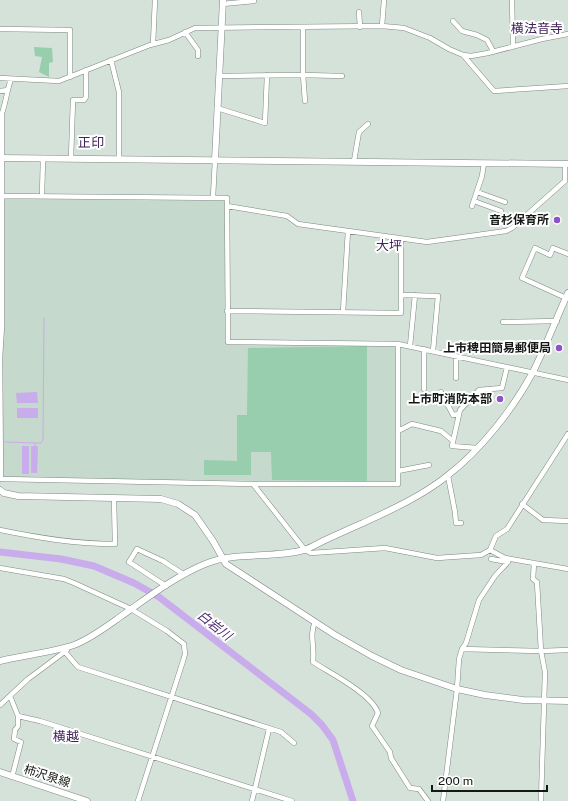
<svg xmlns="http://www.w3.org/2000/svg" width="568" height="801" font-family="'Public Sans','Noto Sans JP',sans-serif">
<rect width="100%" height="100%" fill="#d5e2da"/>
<path fill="#c5d9cc" d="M4,199l221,2v140l2,4 170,1 -1,136 -225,-2 -169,-3z"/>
<path fill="#98cead" d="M34,47l18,1 1,14 -4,1v14l-10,-5 3,-15 -7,-1z
M367,346v135l-95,-1 -1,-28h-20v23h-47v-15l33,1v-46h10l1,-67z"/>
<path fill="#c9acec" d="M37,392l1,11h-21l-1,-10z
M17,408h21v10h-21z
M22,446h7v28h-7z
M31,446h7l-1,27h-6z"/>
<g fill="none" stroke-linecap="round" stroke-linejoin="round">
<path stroke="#c9acec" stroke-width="1" d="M5,442l30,1v3
M35,443h6l2,-3 1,-122"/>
<path stroke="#c9acec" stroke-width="7" d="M0,552l61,7 33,7 40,17 25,14 152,117 11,11 11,15 20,61"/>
<g stroke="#7d8981" stroke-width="5.5">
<path id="street" d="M512,0l1,46
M222,4l32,-3
M359,12l1,15
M453,21l9,10 15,4 10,5 6,11
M382,26l2,-26
M0,29l70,1v47
M185,32l13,18v6
M153,44l2,-44
M463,55l31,36 74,-5
M111,60l8,32v67
M219,76l84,-1v-48
M0,78l59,3 91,-36 19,-5 26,-12 187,-2 22,2 26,10 19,11 14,6 8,1 17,-3 54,-14 26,-5
M0,91l8,-1
M305,101l-2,-26 39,1
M217,108l48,15 2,-48
M71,158l2,-58h11l2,-3v-27
M354,161l5,-29 9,-8
M477,192l28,10
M2,196v-83c4,-11 5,-23 9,-34
M42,196l1,-38
M213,197l2,-37
M474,201l27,10
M227,206l60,10 11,8 129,18 79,-11 6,-3 53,-47v-17
M472,206l10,-30 2,-13
M401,295l37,1 -5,55
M566,298l-44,-20 13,-30 15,7 3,-7 15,6
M227,311l174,2v-74
M343,312l5,-81
M503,322l54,-1
M398,344v140h-145l-252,-5 -1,-121 2,-33v-129l225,2 1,144 170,2 170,36
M410,346l5,-51
M456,378v-22
M424,389v-40
M441,392l12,23 6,-1
M398,431l14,-7 29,7 12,10
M477,448l-25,-2 8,-36 19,-20 23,-2 5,-21
M398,471l31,-6
M448,476l7,36 1,11h5
M253,484l52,66 6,3 74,-5 52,10 44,-3 9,-5 15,8 63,11
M522,504l21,16 25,1
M0,530c39,8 75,14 115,14l-1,-46
M490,550l6,-14 11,-7 61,-95
M491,559l17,3
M534,563l-1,16 4,3 4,69 4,21 -4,129
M0,568l64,11 10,4 57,26 36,22 17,13 1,10 -2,7 -45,140
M166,586l-37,-24 8,-13 26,12 20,13
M315,622c-6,13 0,26 -2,40 17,11 59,32 65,51l-6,13 18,26 1,6 19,30 9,1 9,12
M462,649l79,2 27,-1
M65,652l13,15 203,65 13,11
M10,696l8,20 22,5 252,80
M0,705l28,-26 39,-29
M12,777l9,-35 -7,-3 1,-9 3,-4v-10
M252,801l17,-72
M443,801l14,-112 2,-30 3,-10 4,-6 13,-43 16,-24 13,-14"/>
</g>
<g stroke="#7d8981" stroke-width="7">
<path id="secondary" d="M0,158l568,6
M215,160l8,-160
M0,490l4,3 14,3 143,3 17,5 17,11 18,26 13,23 109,71 37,21 29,14 56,19 28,6 38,5 45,1
M0,661c24,-6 50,-8 74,-16 16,-6 32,-18 46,-28 27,-19 54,-40 85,-53 31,-13 66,-5 99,-14 6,-2 13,-6 19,-9 13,-6 26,-12 40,-18 28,-13 59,-27 84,-47 34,-26 66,-67 86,-104 13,-26 23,-53 35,-79
M0,772l87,29"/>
</g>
<use href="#street" stroke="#fff" stroke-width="4.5"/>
<use href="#secondary" stroke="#fff" stroke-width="6"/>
</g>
<g fill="#8d51c8" stroke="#fff" stroke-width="1.5">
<circle cx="557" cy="220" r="4"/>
<circle cx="559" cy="348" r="4"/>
<circle cx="500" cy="399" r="4"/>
</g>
<g text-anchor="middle" stroke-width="4" stroke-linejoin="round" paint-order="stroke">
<g font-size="12" font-weight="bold" fill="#141815" stroke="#fff" text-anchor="end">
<text x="549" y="224">音杉保育所</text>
<text x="551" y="352">上市稗田簡易郵便局</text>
<text x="492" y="403">上市町消防本部</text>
</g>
<g font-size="12" fill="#141815" stroke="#fff">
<text transform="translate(47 776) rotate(18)" y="4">柿沢泉線</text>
</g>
<g font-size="13" fill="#3f225b" stroke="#fff">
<text x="537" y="33">横法音寺</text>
<text x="91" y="147">正印</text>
<text x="389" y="250">大坪</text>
<text x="66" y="741">横越</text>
</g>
<g font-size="13" font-style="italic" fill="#4f2973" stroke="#fff">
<text transform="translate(215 625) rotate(38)" y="5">白岩川</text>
</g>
</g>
<path d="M432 785v6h115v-6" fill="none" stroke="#141815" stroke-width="2"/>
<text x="438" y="785" font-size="12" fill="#141815" stroke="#ffffff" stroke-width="3" paint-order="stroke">200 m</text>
</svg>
